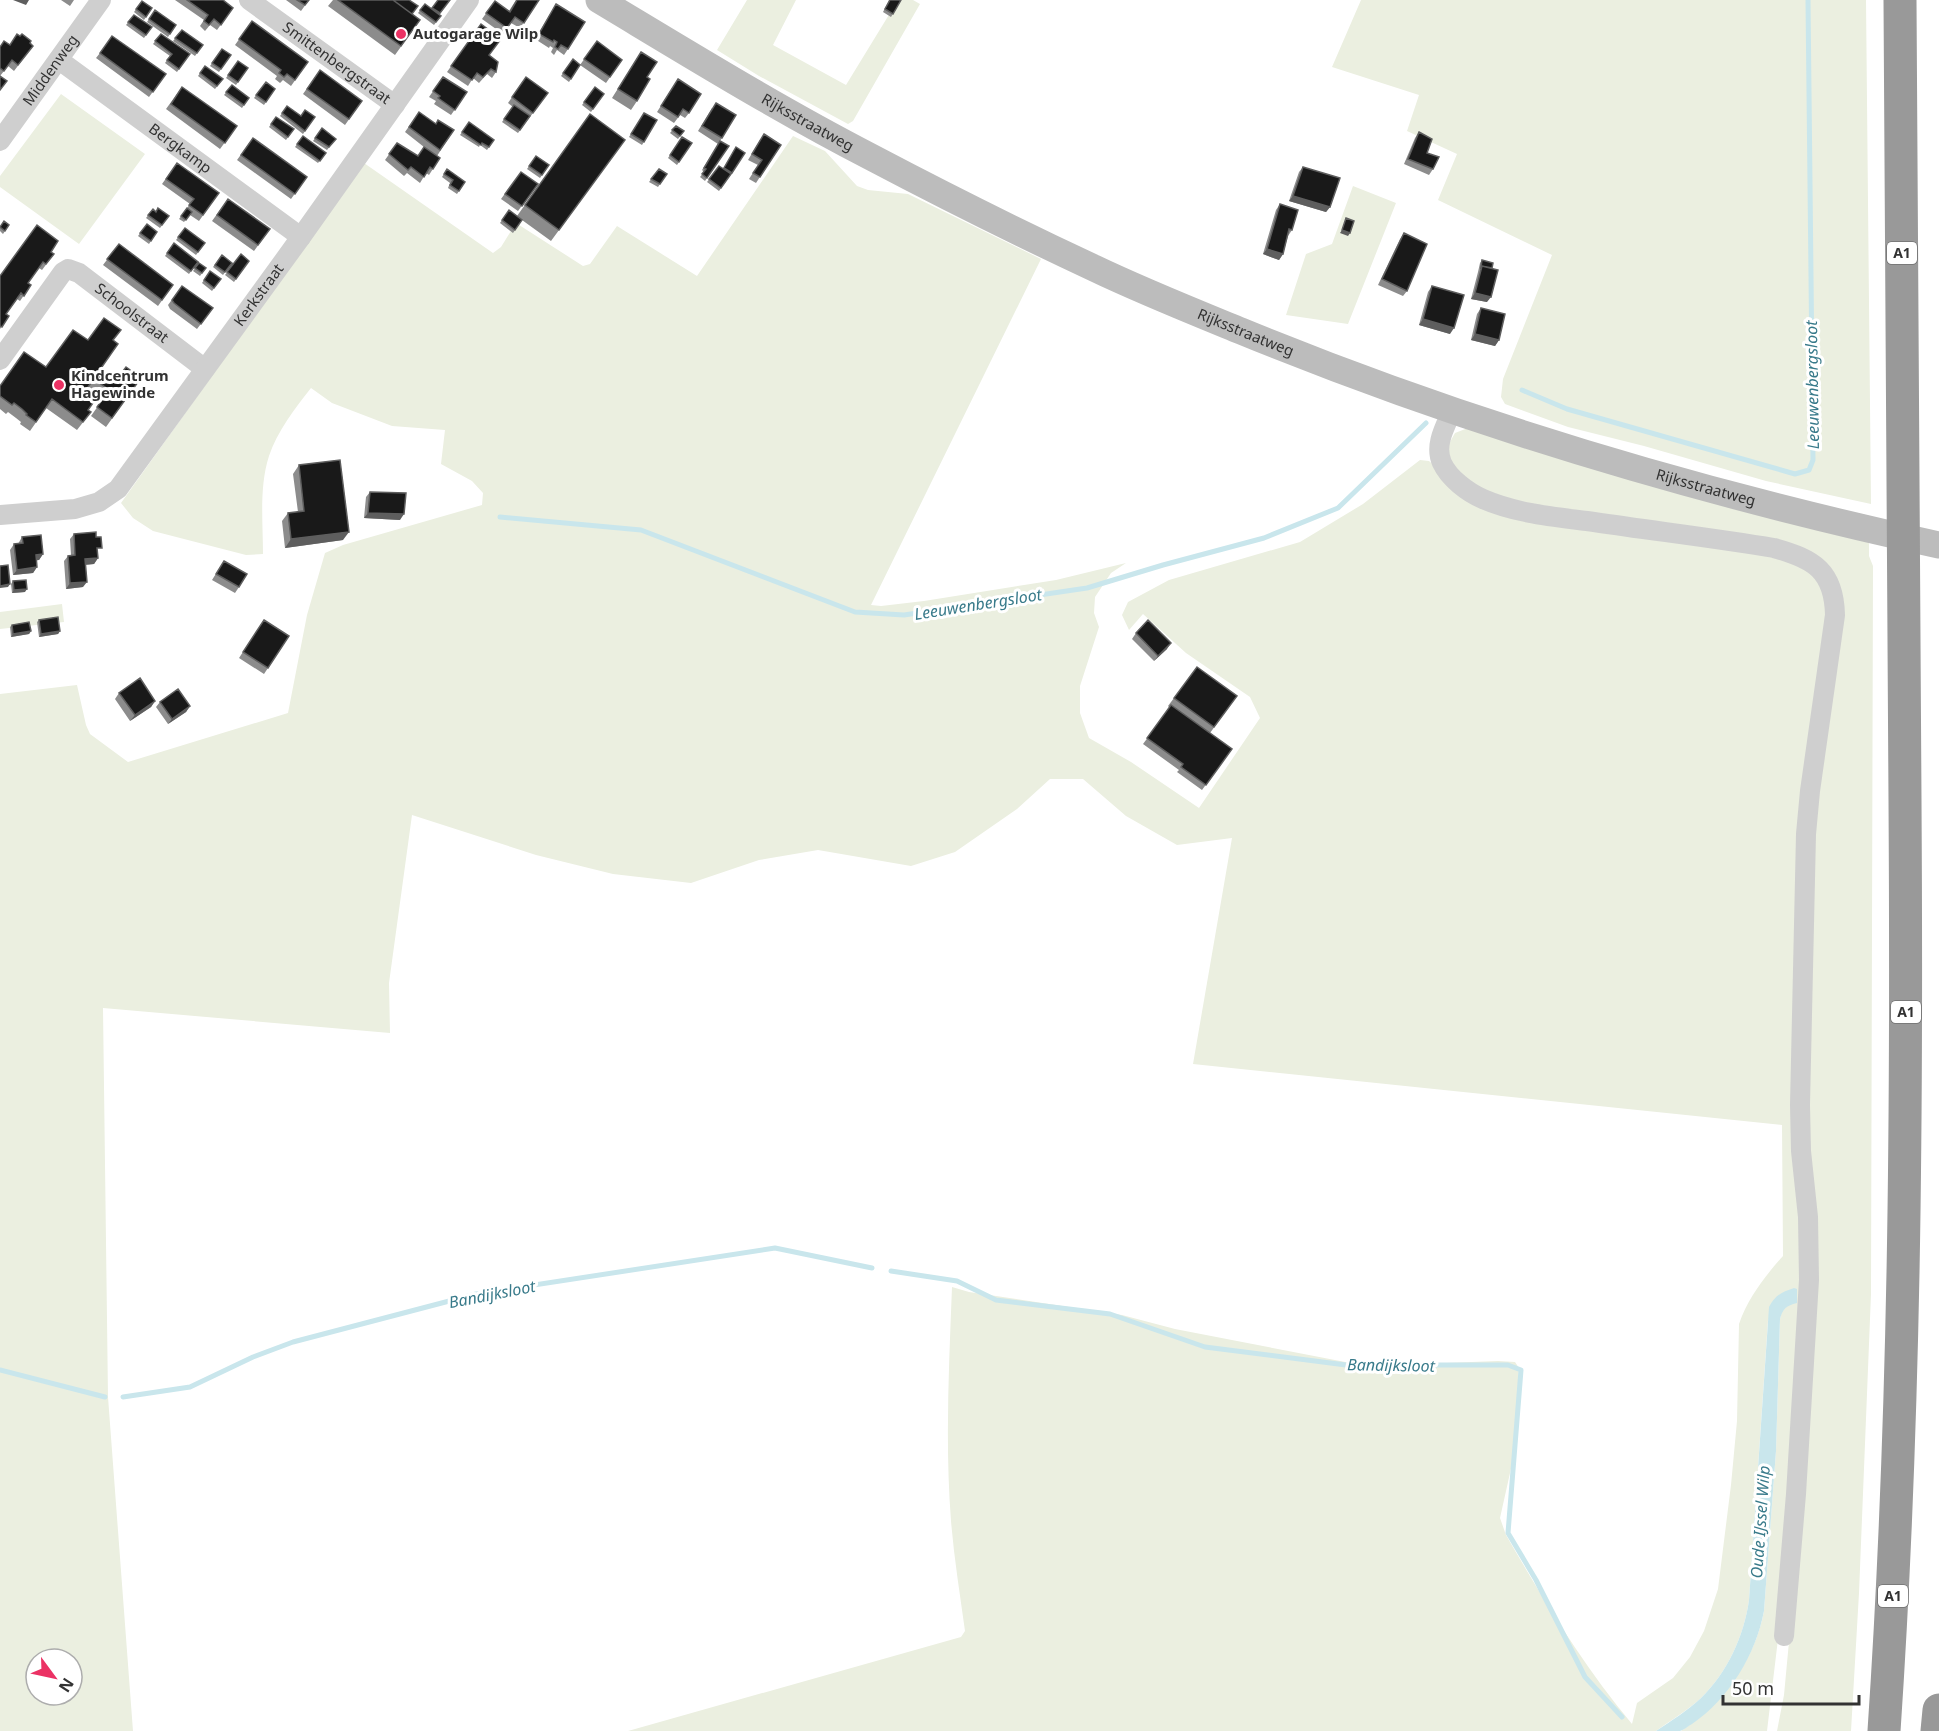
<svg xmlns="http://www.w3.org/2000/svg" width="1939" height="1731" font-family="'Noto Sans',sans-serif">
<rect width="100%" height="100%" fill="#fff"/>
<path fill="#ebefe0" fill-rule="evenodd" d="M747,0h49l-23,45 73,40 52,-85h15l7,4 -67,117 -5,3 -89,-48 -42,-26z
M1361,0h505l5,504 -105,-23 -122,-35 -76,-19 -63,-23 -4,-7 2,-18 49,-124 -114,-55 19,-46 -50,-23 12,-36 -87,-28z
M61,94l84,60 -66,90 -79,-57v-11z
M793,136l32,15 32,35 11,4 40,4 133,65 -170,346 10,1 43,-5 132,-21 70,-17 -15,10 -16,24 -1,16 5,14 -19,59v27l9,25 42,24 68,46 61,-90 -10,-21 -64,-44 -43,-39 -14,16 -7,-15 6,-13 41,-22 131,-38 63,-38 57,-44 9,1 41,36 270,49 72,23 17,38 -12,90 -14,553 -25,389 -11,92h-86c41,-27 74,-71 83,-120l12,-160 4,-132 2,-8 15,-22 -29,31 -19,280c-5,36 -22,73 -48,98 -14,13 -30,22 -45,33h-1028l333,-94 4,-6c-5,-37 -11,-73 -14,-110 -6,-78 -2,-156 1,-234l17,5 153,23 53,14 191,37 132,-5 17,1 4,6 -5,87 -14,63 6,17c38,66 77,130 126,189l5,-21 36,-25 17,-21 14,-26 14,-42 13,-104 6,-64 2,-97c9,-26 26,-48 44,-68l-1,-131 -589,-61 39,-226 -55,7 -51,-29 -43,-37h-33l-33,30 -62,43 -44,14 -93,-16 -59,10 -68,23 -78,-9 -77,-19 -124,-40 -23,168 1,50 -287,-25 5,389 25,334h-133v-1037l77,-9 9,40 4,9 38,28 160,-49 19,-98 18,-62 18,-8 139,-40 1,-12 -11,-12 -31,-17 4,-34 -53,-4 -60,-23 -21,-15c-16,20 -34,44 -42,68 -10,31 -6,66 -6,98l-17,1 -93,-24 -20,-13 -12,-15 243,-340 129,90 8,-6 15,-24 67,43 7,-2 27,-38 80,50zM36,1659h36v36h-36z
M1353,186l43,17 -48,121 -62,-9 20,-61 26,-10z
M1473,426l396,112v18l4,10 -2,728 -12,299 -8,138h-74l7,-36 10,-107 15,-411 2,-338 22,-183 -7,-89 -206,-46 -128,-24 -38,-28 -8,-20 9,-16z
M62,604l2,18 -64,7v-17z"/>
<path fill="#c9e6ec" d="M1794,1288l3,1v14c-11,3 -14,5 -17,16l-4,132 -12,160c-8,43 -35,88 -72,113 -4,2 -8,6 -12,7 -7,0 -17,0 -24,0 15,-10 31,-20 45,-33 26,-25 43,-62 48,-98l20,-293c6,-12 13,-15 25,-19z"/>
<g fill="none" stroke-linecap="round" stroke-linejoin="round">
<path stroke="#c9e6ec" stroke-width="5" d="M1522,390l45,19 228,65 14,-4 4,-10 -5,-460
M500,517l141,13 214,82 49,3 183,-27 76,-23 101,-27 74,-30 88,-85
M891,1271l66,10 39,19 114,14 95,33 141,18h162l13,5 -13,163 28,47 49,97 37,40
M0,1370l105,27
M123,1397l67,-10 63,-30 40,-15 183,-48 299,-46 97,20"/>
<g stroke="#cfcfcf" stroke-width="20">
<path id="s1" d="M249,0l146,105"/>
<path id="s2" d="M59,60l242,177"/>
<path id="s3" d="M0,141l101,-141"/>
<path id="s4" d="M0,360l63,-88 5,-3 11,4 126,96"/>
<path d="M1452,411c-7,16 -18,34 -10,52 7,15 25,29 41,36 34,15 74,18 111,23 60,9 120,16 180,26 40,11 60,23 61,67l-25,176 -4,43 -6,271 1,46 7,66 1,63 -13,214 -12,142"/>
<path id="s5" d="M0,515l75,-6 24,-7 19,-13 183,-252 168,-237"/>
</g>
<path stroke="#bcbcbc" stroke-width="27" id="s6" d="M599,0c90,54 179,109 272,157 74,39 148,76 223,111 48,23 98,43 147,63 226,93 460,162 698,214"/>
<path stroke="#999" stroke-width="33" d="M1884,1731c21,-310 23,-620 21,-931 -1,-266 -3,-533 -5,-800
M1937,1731l2,-21"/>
</g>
<path fill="#8c8c8c" d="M61,0h13l-4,6z
M175,0h48l10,8 -16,22 -7,-5 -5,6 -5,-5 4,-6z
M286,0h23l-8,11z
M333,0h76l3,14 8,6 -25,35 -67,-49z
M438,0h12l-11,15 2,1 -7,9 -16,-12 7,-9 6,5z
M516,0h23l-19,28 -9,-5 -8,11 -21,-15 13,-18 14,10z
M889,0h12l-10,17 -8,-5z
M142,1l10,7 -8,12 -10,-8z
M556,4l12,45 -4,6 -7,-5 -3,5 -3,-3 2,-4 -3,-2 -1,2 -14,-9z
M155,10l21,15 -8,12 -21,-15z
M134,15l18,12 -8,11 -18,-13z
M252,21l56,41 -17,24 -8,-6 -3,3 -5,-4 2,-3 -42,-31z
M481,24l8,31 7,17 -4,6 -5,-4 -8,9 -6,-5 -5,8 -21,-14z
M182,30l21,15 -8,11 -22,-15z
M161,34l29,20 -13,18 -12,-9 5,-7 -17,-12z
M597,41l25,19 -16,23 -26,-18z
M30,43l3,3 -19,25 -6,-5 -8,10v15v-44l10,-2z
M222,49l9,6 -12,17 -9,-6z
M641,52l6,25 -10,24 -6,9 -19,-12z
M100,53l66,21 -17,23 -53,-39z
M573,59l7,6 -11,17 -8,-6z
M238,61l10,7 -12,17 -10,-7z
M205,66l18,13 -8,10 -17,-13z
M320,70l42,31 -17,24 -42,-31z
M443,77l24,15 -16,23 -17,-11 2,-3 -7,-4z
M526,77l22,16 -30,40 -16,-11 11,-15 -5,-4z
M266,82l9,7 -11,16 -10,-7z
M232,85l17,13 -7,10 -18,-13z
M674,85l15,28 -4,5 -5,-3 -6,8 -17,-11z
M182,87l55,39 -17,23 -54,-40z
M595,87l9,7 -13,18 -9,-7z
M287,106l14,10 14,1 -12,17 -23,-18z
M712,108l10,30 -4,6 -20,-13z
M419,112l17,12 18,6 -17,26 3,2 -11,17 -3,-2 -6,10 -13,-10 -3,3 -19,-16 12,-17 21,13 6,-9 -19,-15z
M644,113l13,7 -15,25 -13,-8z
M590,114l35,26 -74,101 -29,-21 -9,13 -13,-10 9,-13 8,6z
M276,117l18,12 -8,11 -17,-13z
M469,122l25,18 -7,10 -7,-5 -1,2 -19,-12z
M676,126l8,5 -6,8 -8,-6z
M322,128l14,11 -9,11 -14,-9z
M1419,132l14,37 -4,6 -25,-11 11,-26z
M303,136l23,17 -8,10 -23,-16z
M682,137l10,6 -15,22 -9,-7z
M253,138l54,39 -16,22 -54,-39z
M760,140l21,5 -25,38 -7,-4 9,-14 -10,-5z
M720,141l9,5 -24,35 -5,-4 4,-5 -2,-2z
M736,147l-4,26 -13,18 -12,-9 12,-16 4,3z
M536,156l13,9 -9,13 -13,-9z
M177,163l42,30 -20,28 -9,-6 -6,7 -5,-3 11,-15 -28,-20z
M1303,167l27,40 -4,5 -37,-11 10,-29z
M447,169l18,13 -8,12 -9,-6 2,-5 -8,-6z
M659,169l8,5 -9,13 -9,-5z
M521,172l17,12 -20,27 -17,-12z
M228,199l42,30 -16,22 -42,-30z
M1280,204l12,26 -4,6 -5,18 -4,6 -16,-6 13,-44z
M153,209l3,3 13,4 -9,12 -14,-10z
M147,224l10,8 -8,12 -11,-8z
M9,225l-6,9 -3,-3v-4z
M185,228l20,15 -9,12 -20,-15z
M1404,233l3,58 -4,5 -25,-11 22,-46z
M174,243l24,19 -9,12 -24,-18z
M119,244l54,41 -15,21 -55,-41z
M54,254l-12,16 -3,-2 -11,15 3,2 -11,16 -3,-2 -11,15 3,2 -9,13v-53z
M241,254l8,7 -15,21 -9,-7z
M222,255l10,8 -9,12 -10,-8z
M1482,260l5,42 -16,-3 7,-27 2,-9z
M199,263l7,5 -6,8 -7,-5z
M210,271l11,8 -9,12 -10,-8z
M182,286l31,22 -16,21 -27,-20 -2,-4z
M1432,286l18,48 -31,-9 9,-33z
M1481,308l18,32 -4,6 -24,-6 6,-26z
M88,340l25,1 -14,30 16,11 26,-4 -35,49 -15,-11 12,-17 -15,-11 -6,7 6,15 3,2 -14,18 -31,-22 -16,23 -10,-7 1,-2 -5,-4 -8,-6 -2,2 -6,-5v-23l46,-19z
M299,465l44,75 -58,8 -3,-27 6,-8 10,-1 -5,-38z
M370,492l30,28 -36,-2 2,-21z
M74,534l23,20 1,4 -4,6 -9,1 -2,22 -17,2 -2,-28 4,-5 3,-1 -1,-16z
M22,537l21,17 -4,6h-3l1,7 -4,6 -20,2 -3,-25 4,-6h4z
M224,561l15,26 -4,6 -23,-13z
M13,581l12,11 -13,1 -1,-9z
M39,620l21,11 -2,3 -19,3 -2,-15z
M264,620l25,16 -25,38 -25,-16z
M12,625l19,6 -2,3 -18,3 -1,-10z
M1136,633l31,16 -13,12 -22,-22z
M119,693l36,8 -4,6 -21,14 -15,-22z
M1237,696l-27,37 22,16 -30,41 -25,-18 2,-2 -36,-26 27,-36 -2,-2 6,-8z
M160,702l30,4 -4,6 -18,12 -12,-17z"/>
<path fill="#5e5e5e" d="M13,0h16l-3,5z
M1293,196l37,11 -4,5 -37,-11z
M1342,230l8,3 -2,3 -8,-3z
M1267,249l16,5 -4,6 -16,-6z
M1475,293l16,4 -4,5 -16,-3z
M1423,319l31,9 -4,6 -31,-9z
M1475,334l24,6 -4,6 -24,-6z
M368,513l36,1 -4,6 -36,-2z
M349,532l-6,8 -58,8 6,-9z
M43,554l-4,6 -7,1 4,-6z
M98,558l-4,6 -13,1 4,-6z
M37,567l-4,6 -20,2 4,-5z
M87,582l-4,5 -17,2 4,-6z
M10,584l-2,3 -8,1v-2z
M27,589l-2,3 -13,1 2,-3z
M31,631l-2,3 -18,3 2,-3z
M60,631l-2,3 -19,3 2,-3z
M1171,643l-4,6 -13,12 4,-5z
M155,701l-4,6 -21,14 5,-6z
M190,706l-4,6 -18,12 4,-5z"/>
<path fill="#191919" stroke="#5e5e5e" stroke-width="1.5" d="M187,0h36l10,8 -12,17 -7,-6 -5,6 -5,-4 4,-6z
M297,0h12l-4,5z
M338,0h55l27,20 -19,26z
M393,0h16l9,6 -6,8z
M438,0h12l-10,13 -8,-5z
M517,0h22l-15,23 -9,-6 -8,11 -21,-15 9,-12 15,11z
M890,0h11l-8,14 -8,-5z
M142,1l10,7 -6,9 -10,-8z
M425,4l16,12 -5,6 -16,-12z
M556,4l29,18 -17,27 -7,-4 -3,4 -3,-2 2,-5 -3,-2 -1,2 -14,-8z
M155,10l21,15 -6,9 -21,-15z
M134,15l18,12 -6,8 -18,-13z
M252,21l56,41 -13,18 -8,-6 -3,3 -5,-4 2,-3 -42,-31z
M481,24l20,15 -12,16 9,7 -2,10 -5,-3 -8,8 -6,-4 -5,7 -21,-14z
M182,30l21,15 -6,8 -22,-15z
M17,34l3,2 2,-2 9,7 -1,2 3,3 -15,19 -6,-5 -8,11 -4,-3v-21l4,-6 6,4z
M161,34l29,20 -11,15 -12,-9 5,-6 -17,-13z
M112,36l54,38 -13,18 -53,-39z
M597,41l25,19 -12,17 -26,-18z
M222,49l9,6 -10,14 -9,-6z
M641,52l16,10 -10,15 3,2 -13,22 -19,-12z
M573,59l7,6 -9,14 -8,-6z
M238,61l10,7 -10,14 -10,-7z
M205,66l18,13 -6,7 -17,-13z
M320,70l42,31 -13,18 -42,-30z
M0,76l7,5 -7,9z
M443,77l24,15 -12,18 -17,-12 2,-2 -7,-5z
M526,77l22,16 -15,20 -21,-16z
M678,79l23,15 -12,19 -6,-4 -5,8 -17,-11z
M266,82l9,7 -9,13 -10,-7z
M232,85l17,13 -5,7 -18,-13z
M182,87l55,39 -12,17 -54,-39z
M595,87l9,7 -11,15 -9,-7z
M716,103l20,12 -14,23 -20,-12z
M514,105l16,11 -10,14 -16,-11z
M287,106l14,10 4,-6 10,7 -10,14 -23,-18z
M419,112l17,12 2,-4 16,10 -14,20 -31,-23z
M644,113l13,7 -13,22 -13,-8z
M590,114l35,26 -66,90 -34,-25z
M276,117l18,12 -6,8 -17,-13z
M469,122l25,18 -5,7 -7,-4 -1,2 -19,-13z
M676,126l8,5 -4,5 -8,-6z
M322,128l14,11 -7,8 -14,-9z
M1419,132l13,7 -5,14 12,4 -6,12 -25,-10z
M764,134l17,11 -21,32 -7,-4 9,-13 -10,-6z
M303,136l23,17 -6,8 -23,-17z
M682,137l10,6 -13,19 -9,-7z
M253,138l54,39 -12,17 -54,-39z
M720,141l9,5 -22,32 -5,-4 4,-5 -2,-1z
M397,143l21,13 6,-9 16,11 -7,11 -3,-2 -6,10 -13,-10 -3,3 -19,-16z
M736,147l9,6 -13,20 -8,-5z
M536,156l13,9 -7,10 -13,-9z
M177,163l42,30 -16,22 -14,-10 5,-6 -28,-20z
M719,166l12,8 -10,14 -12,-9z
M1303,167l37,11 -10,29 -37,-11z
M447,169l18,13 -6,9 -9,-6 3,-5 -9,-6z
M659,169l8,5 -7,10 -9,-5z
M521,172l17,12 -16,22 -17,-12z
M228,199l42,30 -12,16 -41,-30z
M1280,204l18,6 -6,20 -3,-1 -6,25 -16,-5z
M158,208l11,8 -7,9 -14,-10 5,-6 3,3z
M187,208l5,4 -6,8 -5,-4z
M509,210l13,10 -7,10 -13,-10z
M1346,218l8,3 -4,12 -8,-3z
M4,221l5,4 -4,6 -5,-4z
M147,224l10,8 -6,9 -11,-8z
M37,225l21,16 -7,11 3,2 -8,10 -3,-2 -15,21 3,2 -7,11 -3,-3 -15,21 3,2 -7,11 -2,-1v-50z
M185,228l20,15 -7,9 -20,-15z
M1404,233l23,11 -20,47 -25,-12z
M174,243l24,19 -7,9 -24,-18z
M119,244l54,41 -11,15 -55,-41z
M241,254l8,7 -13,18 -9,-7z
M222,255l10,8 -7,9 -10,-7z
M1482,260l11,3 -1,5 -10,-2 -1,1z
M199,263l7,5 -4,5 -7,-5z
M1482,266l16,4 -7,27 -16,-4z
M210,271l11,8 -7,9 -10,-8z
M182,286l31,22 -12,16 -27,-21 -2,-3z
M1432,286l32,9 -10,33 -31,-9z
M1481,308l24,6 -6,26 -24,-6z
M104,318l17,12 -8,10 5,4 -19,27 16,11 11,-15 15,11 -29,40 -15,-11 12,-17 -15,-11 -12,16 11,8 -5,7 3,2 -8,10 -31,-23 -16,23 -10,-7 1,-1 -5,-5 -8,-6 -2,2 -12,-9v-10l24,-34 22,15 27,-37 15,10z
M340,460l9,72 -58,7 -3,-26 16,-2 -5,-46z
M370,492l36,1 -2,21 -36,-1z
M96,532v5h5l1,11h-5l1,10 -13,1 2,23 -17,1 -2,-27 7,-1 -1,-21z
M41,535l2,19 -7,1 1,12 -20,3 -3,-26 9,-1 -1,-6z
M224,561l23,13 -8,13 -23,-13z
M8,565l2,19 -10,2v-20z
M26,580l1,9 -13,1 -1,-9z
M58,617l2,14 -19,3 -2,-14z
M264,620l25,16 -21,32 -25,-16z
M1148,620l23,23 -13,13 -22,-23z
M29,622l2,9 -18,3 -1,-9z
M1197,667l40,29 -23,31 -40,-29z
M140,678l15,23 -20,14 -16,-22z
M178,689l12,17 -18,13 -12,-17z
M1171,705l61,44 -26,36 -25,-18 2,-3 -36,-26z"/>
<g fill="#eb3264" stroke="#fff" stroke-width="2">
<circle cx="401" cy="34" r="6"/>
<circle cx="59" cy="385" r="6"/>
</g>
<g text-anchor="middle" stroke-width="6" stroke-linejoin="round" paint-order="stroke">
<g fill="#fff" stroke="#707070" stroke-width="1.5">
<rect x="1887" y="242" width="30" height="22" rx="4.5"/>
<rect x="1891" y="1001" width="30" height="22" rx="4.5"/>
<rect x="1878" y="1585" width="30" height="22" rx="4.5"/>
</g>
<g font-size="14" font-weight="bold" fill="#323232">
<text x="1902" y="258">A1</text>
<text x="1906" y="1017">A1</text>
<text x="1893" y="1601">A1</text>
</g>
<g font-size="15" font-weight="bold" fill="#323232" stroke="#fff" text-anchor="start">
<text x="413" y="39">Autogarage Wilp</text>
<text x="71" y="381">Kindcentrum<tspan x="71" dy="17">Hagewinde</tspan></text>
</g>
<g font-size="15" fill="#323232" stroke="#fff">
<text dy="5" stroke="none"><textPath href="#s1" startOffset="108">Smittenbergstraat</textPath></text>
<text dy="5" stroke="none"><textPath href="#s3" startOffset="87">Middenweg</textPath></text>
<text dy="5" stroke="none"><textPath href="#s6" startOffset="242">Rijksstraatweg</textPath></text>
<text dy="5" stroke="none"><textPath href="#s2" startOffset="150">Bergkamp</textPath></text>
<text dy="5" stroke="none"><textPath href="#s5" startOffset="363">Kerkstraat</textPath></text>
<text dy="5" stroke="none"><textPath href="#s4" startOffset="192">Schoolstraat</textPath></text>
<text dy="5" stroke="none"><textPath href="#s6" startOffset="728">Rijksstraatweg</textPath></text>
<text dy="5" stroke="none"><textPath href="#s6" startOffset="1214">Rijksstraatweg</textPath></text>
</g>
<g font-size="16" font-style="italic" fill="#387a8a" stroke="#fff">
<text transform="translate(1812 385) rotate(-91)" y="6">Leeuwenbergsloot</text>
<text transform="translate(978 604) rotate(-9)" y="6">Leeuwenbergsloot</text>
<text transform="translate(492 1294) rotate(-11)" y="6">Bandijksloot</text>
<text transform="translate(1391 1365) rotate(1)" y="6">Bandijksloot</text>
<text transform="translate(1760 1522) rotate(-86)" y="6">Oude IJssel Wilp</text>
</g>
</g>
<g transform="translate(54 1677) rotate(123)"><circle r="28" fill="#ffffff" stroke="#adadad" stroke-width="1.5"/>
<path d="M0-4.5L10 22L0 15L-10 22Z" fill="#eb3264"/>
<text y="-9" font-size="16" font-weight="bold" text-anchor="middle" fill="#323232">N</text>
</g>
<path d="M1723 1695v9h136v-9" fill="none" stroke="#323232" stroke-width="3"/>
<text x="1732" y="1695" font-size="18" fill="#323232" stroke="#ffffff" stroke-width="4.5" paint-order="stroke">50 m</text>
</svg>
